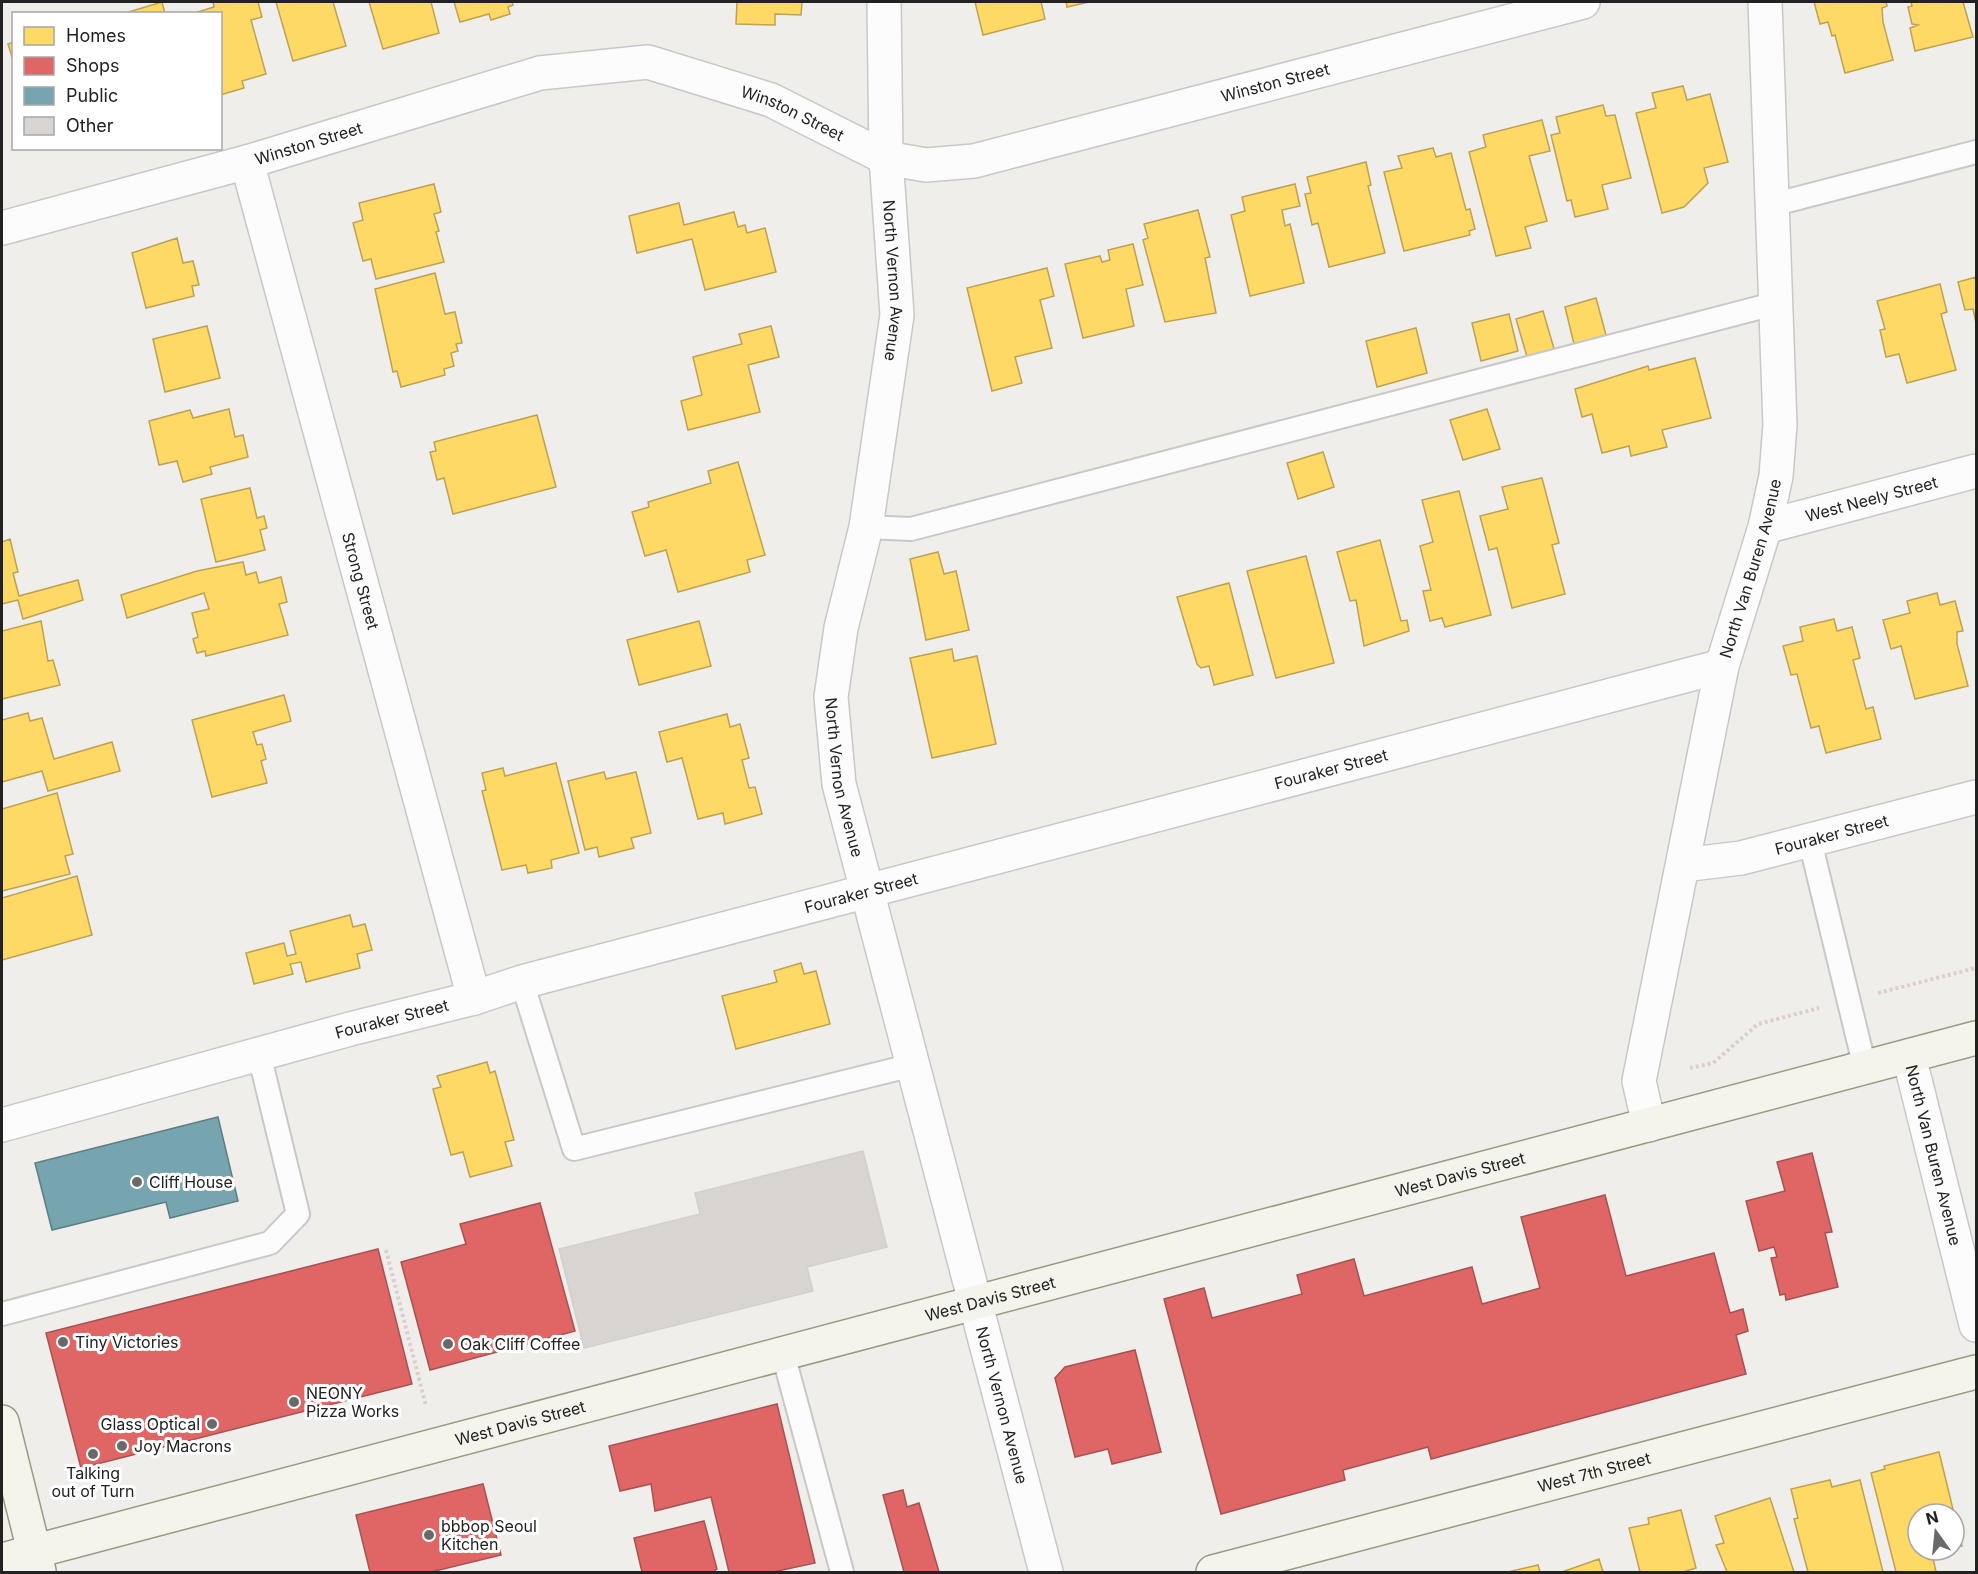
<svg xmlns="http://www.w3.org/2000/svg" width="1978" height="1574" font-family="Inter,sans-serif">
<rect width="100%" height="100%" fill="#f0eeeb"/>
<path fill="#ffd966" stroke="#bda252" stroke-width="1.5" d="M162,2l3,12h-43z
M213,2h45l4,15 -11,3 15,54 -24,7 2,7 -24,7v-81h-29l23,-7z
M276,2h57l13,44 -53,15z
M369,2h62l8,31 -56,16z
M454,2h58l1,3 -5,2 2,7 -19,6 -2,-6 -29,8z
M737,2h65l-1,13 -26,-1v11l-39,-1z
M975,2h66l4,17 -62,16z
M1066,2h23l-22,5z
M1814,2h72l1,4 -5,2 1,14 10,38 -48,13 -10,-38 -3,1 -4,-14 -8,2z
M1911,2h52l10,35 -58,14 -5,-23 8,-3 -6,-1 -4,-17 4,-1z
M14,42v22l-6,-20z
M1683,86l4,14 23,-6 18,68 -24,6 4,15 -24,24 -22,6 -26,-100 20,-5 -4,-15z
M1603,105l3,11 9,-1 16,63 -29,7 6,24 -33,8 -4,-17 -4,1 -16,-66 9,-2 -4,-16z
M1542,120l8,31 -21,5 18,65 -22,6 6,21 -35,8 -27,-104 17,-5 -3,-12z
M1433,148l3,9 15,-4 15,57 4,-1 5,20 -6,2 1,4 -66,16 -20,-79 18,-4 -4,-12z
M1366,162l5,23 -3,1 17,67 -56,14 -11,-44 -6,2 -7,-31 6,-1 -4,-16z
M434,184l7,28 -7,2 5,17 -3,1 8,30 -68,17 -5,-20 -8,2 -10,-38 10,-3 -4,-17z
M1295,184l5,22 -18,4 3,16 5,-2 14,59 -54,13 -19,-81 14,-4 -3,-14z
M679,203l5,22 50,-13 4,15 7,-2 2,8 18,-5 11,44 -71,18 -13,-51 -55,14 -8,-37z
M1198,210l12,47 -5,1 11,55 -51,9 -22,-82 5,-2 -4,-14z
M177,238l6,25 10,-2 6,24 -7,1 2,10 -48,12 -14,-55z
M1133,244l10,41 -17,4 8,37 -51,12 -18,-74 35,-8 2,6 8,-2 -2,-10z
M1047,268l7,28 -14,4 12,48 -37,9 7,26 -30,8 -25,-103z
M435,273l10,41 10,-2 7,31 -6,1 2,7 -7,2 3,13 -10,3 1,6 -44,12 -4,-16 -4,1 -18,-83z
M1976,277v46l-3,-14 -8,1 -7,-28z
M1940,284l7,28 -6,2 15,56 -49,13 -8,-29 -13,3 -6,-27 5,-1 -8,-28z
M1596,298l10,37 -32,9 -9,-37z
M1543,311l12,41 -27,8 -12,-41z
M1509,314l9,37 -37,10 -9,-38z
M207,326l13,52 -55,14 -12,-53z
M771,326l8,31 -31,8 12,47 -72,18 -7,-29 21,-6 -9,-38 49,-13 -3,-10z
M1416,328l11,45 -50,14 -11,-46z
M1695,358l16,60 -49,12 5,17 -36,9 -2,-10 -27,7 -10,-39 -10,3 -7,-28 73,-23 1,4z
M229,409l6,28 8,-2 5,22 -38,10 2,7 -29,8 -6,-21 -18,4 -10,-44 41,-11 3,8z
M1487,409l13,40 -37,11 -13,-40z
M537,415l19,72 -103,27 -9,-36 -7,2 -7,-28 6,-1 -2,-9z
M1323,452l11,35 -36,12 -11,-36z
M738,462l27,93 -18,5 3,12 -72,20 -12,-42 -21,6 -13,-44 17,-5 -1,-5 63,-19 -3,-12z
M1542,478l17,65 -7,2 13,49 -53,14 -15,-60 -8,2 -9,-34 28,-7 -6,-22z
M250,488l7,30 7,-2 3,12 -7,2 5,20 -49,12 -15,-63z
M1459,491l32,124 -46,12 -3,-9 -12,3 -7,-30 8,-1 -11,-44 13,-4 -11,-42z
M10,539l8,33 -5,1 6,23 59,-16 5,20 -60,19 -5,-19 -16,4v-62z
M1380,540l21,81 6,-1 2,11 -45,15 -8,-46 -6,1 -13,-49z
M938,552l6,22 12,-3 13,59 -43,10 -16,-81z
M1306,556l28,107 -58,15 -29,-107z
M243,562l3,13 10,-3 3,11 22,-6 6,25 -8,2 9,31 -82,21 -1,-5 -8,2 -4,-14 5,-2 -6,-24 17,-4 -5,-16 -77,25 -6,-23 76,-24z
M1229,583l24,92 -39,10 -5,-19 -8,2 -4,-4 -20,-67z
M1937,593l3,12 15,-4 8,30 -6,1v12l11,42 -53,13 -14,-53 -10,3 -8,-29 27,-7 -3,-12z
M1834,619l3,12 15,-4 8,31 -7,2 13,49 7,-2 8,32 -55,14 -7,-27 -8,2 -14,-54 -6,1 -8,-29 20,-5 -3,-14z
M41,621l7,40 5,-1 7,25 -58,14v-68z
M699,621l12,45 -72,19 -12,-45z
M952,649l2,12 23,-5 19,88 -64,14 -22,-100z
M284,695l7,26 -38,11 4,13 5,-1 4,15 -5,2 6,22 -55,14 -20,-77z
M28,713l2,8 12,-3 12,41 58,-17 8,29 -72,20 -6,-20 -40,11v-62z
M727,714l3,13 10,-3 9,34 -7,2 7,28 6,-1 7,27 -37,10 -2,-11 -25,6 -16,-61 -15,4 -8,-30z
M556,763l23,90 -28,7 1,8 -24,5 -2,-8 -24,5 -20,-79 4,-1 -4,-17 21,-5 2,8z
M604,772l2,7 30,-7 15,61 -20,5 3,10 -35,9 -2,-10 -12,3 -17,-69z
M57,793l16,61 -8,2 5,18 -68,17v-82z
M77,876l15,59 -90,25v-62z
M350,915l3,12 12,-3 7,26 -15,4 3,14 -54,14 -5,-20 -11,2 3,10 -39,10 -8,-31 38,-10 3,13 9,-2 -6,-23z
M801,963l3,11 12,-3 14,53 -94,25 -14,-53 55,-14 -3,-11z
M487,1062l3,11 5,-2 19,69 -9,2 7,24 -42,11 -7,-25 -12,3 -18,-66 8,-2 -4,-11z
M1939,1452l23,94 -8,2v-34h-36v36h27l-13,3 4,19h-40l-25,-99 14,-4 -1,-3z
M1830,1480l2,7 28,-7 23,92h-75l-14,-53 4,-1 -7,-29z
M1770,1498l24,74h-67l-11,-27 8,-2 -9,-27z
M1681,1510l15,58 -13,4h-43l-11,-44 20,-4 -1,-6z
M1599,1559l4,13h-41z
M1538,1565l2,7h-32z"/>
<path fill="#e06666" stroke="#a75252" stroke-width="1.5" d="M1812,1153l20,79 -7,1 13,54 -52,13 -1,-6 -5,1 -9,-37 6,-1 -3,-10 -15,4 -13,-50 39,-10 -8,-29z
M1605,1195l21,81 88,-23 16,60 13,-4 5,22 -12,4 10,39 -315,85 -3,-12 -85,23 2,10 -124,34 -57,-215 40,-11 8,30 90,-24 -5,-19 57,-16 10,37 108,-29 10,37 58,-16 -19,-71z
M540,1203l35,128 -145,39 -29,-108 65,-18 -6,-20z
M378,1249l34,135 -331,84 -35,-135z
M1135,1350l26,102 -49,12 -4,-15 -33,8 -20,-79 10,-11z
M777,1404l38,159 -42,9h-44l-18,-75 -56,14 -4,-27 -31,7 -11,-45z
M483,1484l18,71 -70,17h-61l-14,-57z
M903,1490l4,17 12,-4 20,69h-35l-21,-77z
M704,1521l13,48 -4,3h-71l-8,-34z"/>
<path fill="#76a5af" stroke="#5d7e85" stroke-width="1.5" d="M218,1117l20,84 -68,17 -4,-16 -114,28 -17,-67z"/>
<path fill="#d7d4d2" stroke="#d3d0cc" stroke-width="1.5" d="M863,1151l24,96 -80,20 6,24 -229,57 -25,-99 141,-35 -5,-21z"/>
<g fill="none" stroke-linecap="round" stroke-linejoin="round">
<g stroke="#c9c8c7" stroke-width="26">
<path id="lane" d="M1772,205l204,-53
M866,527l45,2 866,-226
M1810,841l55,227
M522,982l52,167 339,-84
M2,1314l268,-71 28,-29 -39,-160
M783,1354l59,218"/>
</g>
<g stroke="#c9c8c7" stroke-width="36">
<g id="street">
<path id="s1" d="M884,2l2,156 11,157 -31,212 -25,101 -10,69 8,87 207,788"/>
<path id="s2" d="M247,162l227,836"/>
<path id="s3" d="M2,228l245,-66 293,-89 108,-11 123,38 115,58 40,7 48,-4 609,-159"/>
<path id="s4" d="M1765,527l211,-56"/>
<path id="s5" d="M1683,865l58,-7 235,-61"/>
<path id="s6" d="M1909,1056l67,269"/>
<path id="s7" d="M2,1125l348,-96 124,-31 48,-16 1200,-316"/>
<path id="s8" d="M1649,1125l-10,-44 83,-415 43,-139 11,-51 4,-51 -15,-423"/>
</g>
</g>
<g stroke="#999a82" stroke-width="36">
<g id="secondary">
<path d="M2,1422l37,149"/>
<path id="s9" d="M2,1560l1974,-522"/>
<path id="s10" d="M1213,1572l763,-200"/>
</g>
</g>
<path stroke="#dccecd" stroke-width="4" stroke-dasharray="3 3" stroke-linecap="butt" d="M1878,993l98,-25
M1690,1068l23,-5 45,-39 61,-16
M386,1250l40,156"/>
<use href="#lane" stroke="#fdfcfc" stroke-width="22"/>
<use href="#street" stroke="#fdfcfc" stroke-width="33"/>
<use href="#secondary" stroke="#f4f4ed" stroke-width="33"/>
</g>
<g fill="#6a6968" stroke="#fff" stroke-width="2">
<circle cx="137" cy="1182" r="6"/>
<circle cx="63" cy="1342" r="6"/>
<circle cx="448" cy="1344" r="6"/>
<circle cx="294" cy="1402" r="6"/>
<circle cx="212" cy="1424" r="6"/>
<circle cx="122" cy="1446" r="6"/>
<circle cx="93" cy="1454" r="6"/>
<circle cx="429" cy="1535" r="6"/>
</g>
<g text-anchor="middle" stroke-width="6" stroke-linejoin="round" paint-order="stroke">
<g font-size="16" fill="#222" stroke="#fff">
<text dy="6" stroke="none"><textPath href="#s3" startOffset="1326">Winston Street</textPath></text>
<text dy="6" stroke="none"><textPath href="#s3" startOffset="822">Winston Street</textPath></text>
<text dy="6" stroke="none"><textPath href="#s3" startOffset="318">Winston Street</textPath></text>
<text dy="6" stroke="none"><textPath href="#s1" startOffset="279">North Vernon Avenue</textPath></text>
<text dy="6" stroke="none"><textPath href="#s4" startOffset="110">West Neely Street</textPath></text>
<text dy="6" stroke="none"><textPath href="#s8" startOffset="570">North Van Buren Avenue</textPath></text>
<text dy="6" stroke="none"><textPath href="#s2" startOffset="434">Strong Street</textPath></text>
<text dy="6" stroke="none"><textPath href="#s7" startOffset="1376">Fouraker Street</textPath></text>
<text dy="6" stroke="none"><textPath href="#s1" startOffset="783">North Vernon Avenue</textPath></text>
<text dy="6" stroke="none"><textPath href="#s5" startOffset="152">Fouraker Street</textPath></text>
<text dy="6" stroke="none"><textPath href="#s7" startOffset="890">Fouraker Street</textPath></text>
<text dy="6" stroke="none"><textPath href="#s7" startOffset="404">Fouraker Street</textPath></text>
<text dy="6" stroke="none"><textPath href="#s6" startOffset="102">North Van Buren Avenue</textPath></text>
<text dy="6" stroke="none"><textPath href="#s9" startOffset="1508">West Davis Street</textPath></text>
<text dy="6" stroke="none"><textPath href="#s9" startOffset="1022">West Davis Street</textPath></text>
<text dy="6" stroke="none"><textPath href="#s1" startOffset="1431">North Vernon Avenue</textPath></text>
<text dy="6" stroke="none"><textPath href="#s9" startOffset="536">West Davis Street</textPath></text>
<text dy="6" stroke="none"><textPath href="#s10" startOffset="394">West 7th Street</textPath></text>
</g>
<g font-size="16" fill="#222" stroke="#fff" text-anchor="start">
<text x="149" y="1188">Cliff House</text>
<text x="75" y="1348">Tiny Victories</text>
<text x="460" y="1350">Oak Cliff Coffee</text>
<text x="306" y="1399">NEONY<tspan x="306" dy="18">Pizza Works</tspan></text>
<text x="200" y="1430" text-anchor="end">Glass Optical</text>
<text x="134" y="1452">Joy Macrons</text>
<text x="93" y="1479" text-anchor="middle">Talking<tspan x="93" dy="18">out of Turn</tspan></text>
<text x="441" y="1532">bbbop Seoul<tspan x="441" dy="18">Kitchen</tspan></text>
</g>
</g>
<rect width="1978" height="1574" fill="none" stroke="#222222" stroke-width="6"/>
<rect x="12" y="12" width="210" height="138" fill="#ffffff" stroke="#a7a7a7" stroke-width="1.5"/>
<rect x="24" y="27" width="30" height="18" fill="#ffd966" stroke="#a7a7a7" stroke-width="1.5"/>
<text x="66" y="42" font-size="18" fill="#222222">Homes</text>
<rect x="24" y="57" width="30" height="18" fill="#e06666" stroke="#a7a7a7" stroke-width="1.5"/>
<text x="66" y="72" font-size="18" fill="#222222">Shops</text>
<rect x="24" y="87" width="30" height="18" fill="#76a5af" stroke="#a7a7a7" stroke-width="1.5"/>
<text x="66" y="102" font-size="18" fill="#222222">Public</text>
<rect x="24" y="117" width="30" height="18" fill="#d7d4d2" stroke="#a7a7a7" stroke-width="1.5"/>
<text x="66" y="132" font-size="18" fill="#222222">Other</text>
<g transform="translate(1936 1532) rotate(345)"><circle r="28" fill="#ffffff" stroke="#a7a7a7" stroke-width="1.5"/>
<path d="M0-4.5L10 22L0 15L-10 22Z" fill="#6a6968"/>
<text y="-9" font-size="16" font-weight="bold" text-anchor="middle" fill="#222222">N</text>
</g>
</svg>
